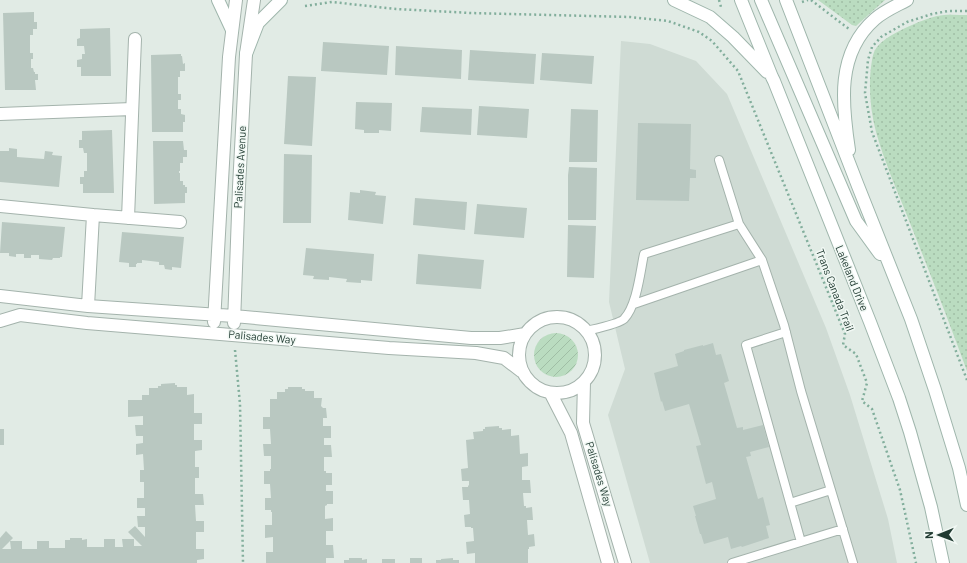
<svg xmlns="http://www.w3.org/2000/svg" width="967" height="563" font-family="Barlow,sans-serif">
<defs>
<pattern id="grass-dots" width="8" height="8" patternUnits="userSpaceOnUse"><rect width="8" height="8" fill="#badcc0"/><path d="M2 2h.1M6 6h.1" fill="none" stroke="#a0bea5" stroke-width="1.8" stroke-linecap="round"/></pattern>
<pattern id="garden-furrows" width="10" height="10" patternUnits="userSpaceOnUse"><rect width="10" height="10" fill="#badcc0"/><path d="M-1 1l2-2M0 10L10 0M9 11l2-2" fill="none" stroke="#a0bea5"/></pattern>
</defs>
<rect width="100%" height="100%" fill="#e1ebe5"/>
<path fill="#cfdbd4" d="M621,41l29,3 46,17 31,33 99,234 24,67 38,124 9,44h-247l-42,-148 17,-46 -16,-67z"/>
<path fill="url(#grass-dots)" d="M818,0h67l-29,26 -4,-1z
M967,15v356c-19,-52 -39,-103 -59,-153 -11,-28 -24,-57 -32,-86 -6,-23 -8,-48 -4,-72 1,-5 2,-10 6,-14 8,-11 45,-27 59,-30 9,-2 20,-1 30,-1z"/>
<path fill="url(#garden-furrows)" d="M534 355a22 22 0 1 1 44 0a22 22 0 1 1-44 0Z"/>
<path fill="#b9c8c1" d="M34,12v10h3v7h-4v6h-3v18h3v6h-2v9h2l1,4h1v2h3v6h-3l1,10h-31l-2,-77z
M110,28l1,48h-30v-9h-4v-7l5,-1v-5h3l-1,-8h-7v-7l3,-1v-9z
M323,42l66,4 -2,29 -66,-4z
M396,46l66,4 -1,29 -66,-4z
M470,50l66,4 -2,30 -66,-4z
M542,53l52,3 -2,28 -52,-4z
M181,54v2h1l1,8 2,-1v8h-5v6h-2v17h3v6h-3v9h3v5l4,1v7h-2v10h-31l-1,-77z
M288,76l28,1 -4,69 -28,-2z
M356,102l36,1 -1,28 -12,-1v3h-15v-3l-9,-1z
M479,106l50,3 -2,29 -50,-3z
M422,107l50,2 -1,26 -51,-3z
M571,109l27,1 -1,52h-28z
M638,123l53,1 -1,45 6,1v8h-6l-1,23 -53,-1z
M112,130l2,63h-31v-9h-3v-7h4v-6h3v-18h-3l-1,-5h-4v-8h3v-9z
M153,141h30l1,9h3v7h-4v6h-3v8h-1v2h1v8h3v4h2v2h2v6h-2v10l-31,1z
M9,148l8,1v8l27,2 1,-8 8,1 -1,3 10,1 -3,31 -59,-5v-31h9z
M284,154l28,1 -1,68h-28z
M569,167l28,1 -1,52h-28v-45z
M360,190l16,2 -1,3 11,1 -3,28 -35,-4 2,-28 10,1z
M415,198l52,4 -2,28 -52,-5z
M477,204l50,4 -3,30 -50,-4z
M2,222l63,5 -3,30h-2v1h-7l-1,2 -13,-1v-4h-8v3h-7v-4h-8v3l-7,-1v-3h-9z
M568,225l28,1 -2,52 -27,-1z
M122,232l62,5 -3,31 -9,-1v3l-7,-1 -1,-4h-5v-3l-17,-2v3h-5v1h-1v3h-7v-4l-10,-1z
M306,248l68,6 -2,27 -11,-1v3l-15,-1 1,-3 -18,-2v3l-16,-1 1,-3 -11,-1z
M418,254l66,6 -3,29 -65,-5z
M713,343l3,12 5,-1 8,27 -5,2 13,45 6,-1v3l20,-5 6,22 -19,5 1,4 -5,1 12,42 5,-2 7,28 -4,1 3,12 -27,9 -1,-1 -10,3 -3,-12 -24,7 -3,-10h-1l-5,-18h1l-3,-10 23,-7 -4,-17 -6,2 -10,-38 5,-1 -12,-41 -24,7 -3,-10 -1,1 -7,-29 24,-7 -3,-12 9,-3v-1l19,-5v1z
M175,383v2h2v2h10v8l7,-1v19h8v11h-8v16h8v10l-7,1v16h4v11h-4v16h8l1,11h-9l1,16h8v11h-8v17h8v10l-7,1v3h-197v-25l6,-7 7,7 -11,11h9l-1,-8h12v8h15v-8h12v7h16v-8h5v-2h12v2l5,-1v8h17v-8h11v8h8l-1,-8h12v7h8l-14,-14 7,-6 10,11v-10h-7l-1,-11h8v-8h-8v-10h7v-16h-4v-12h4l-1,-16 -7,1v-11l7,-1v-7h-7l-1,-11h8v-9l-15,1v-17h14v-5h7v-7h9v-2h3v-2z
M288,387h14v2h3v2h9v7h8l-1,8 2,2h3l1,10h-4v8h8v12h-7v7h7l1,12h-8v14h2v2h6v12h-6v6h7v13h-6v1l-2,1v13l8,-1v13h-7v14h7l1,13h-8v5h-60v-11h7v-15l-8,1v-13h7v-13h-1v-2h-6v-12h6l-1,-14h-6v-13h6v-2h1v-13h-7l-1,-12h8l-1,-15h-7v-12h7v-18h7v-7h8v-3h3z
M499,426v2h3v2l9,-1v7l8,-1 1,19 8,-1v13l-6,1v13h8l1,13h-8l1,13h2v2l6,-1 1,13h-6l1,15 6,-1 1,12 -6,1v2h-1v14h-53v-10l-8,1 -1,-12 8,-1 -1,-13h-2v-1h-6l-1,-12 6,-1 -1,-14h-6l-1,-13h6v-1l1,-1v-4h-7l-1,-12 7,-1 -2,-28 8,-1 -1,-7 10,-1v-2h2v-2z
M0,429h4v16h-4z
M349,558h13v2l5,-1v4h-23v-3h5z
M410,558h12v5h-12z
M453,558v2h6v3h-23v-3h5v-1z
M382,559h13v4h-13z"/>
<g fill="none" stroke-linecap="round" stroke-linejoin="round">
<g stroke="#a4b3ac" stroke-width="10">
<path id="lane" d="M719,160l20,64
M634,304l128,-44 22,65 17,66 52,172
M586,331c8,-2 33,-7 38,-12 13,-14 16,-46 20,-65l95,-30 23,36
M786,332l-40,13 55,197
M790,503l41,-13
M732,563l111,-34"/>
</g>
<g stroke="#a4b3ac" stroke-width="14">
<path id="street" d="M0,114l132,-5
M0,206l93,9 -5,91
M93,215l87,7
M128,218l7,-179
M0,296l88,10 146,10 237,22h29l25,-4
M519 355a38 38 0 1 1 76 0a38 38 0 1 1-76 0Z
M0,321l20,-6 67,8 302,25 87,5 28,5 17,13
M214,322l15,-265 7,-57
M234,323l5,-136 7,-133 8,-54
M584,382l-1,41 42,140
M551,394l20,39 37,130"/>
</g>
<g stroke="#9fb6ac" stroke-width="14">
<path id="secondary" d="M218,0l14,30
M674,0l36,17 23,20 34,35
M741,0l31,77 2,4 96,241 29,76 11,34 21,75 12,56
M761,0l95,221 24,33
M786,0l72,186 53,133 24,71 24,78 8,37
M246,54l12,-31 23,-23
M849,150c-7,-46 -13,-97 26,-131 9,-8 21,-13 32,-19"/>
</g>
<path stroke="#82ae9c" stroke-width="2.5" stroke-dasharray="2 3" stroke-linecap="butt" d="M719,0l2,7
M811,0l38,29
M802,2l6,-2
M305,6l27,-4 64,7 75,4 159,4 38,4 31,11 13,9 26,30 107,263 -2,11 13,9 11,29 -5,18 10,8 28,81 16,73
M967,11h-19l-16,3 -25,8 -26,15 -9,10 -4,13 -3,33 7,39 95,248
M235,350l5,54 3,159"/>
<use href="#lane" stroke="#fff" stroke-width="8"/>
<use href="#street" stroke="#fff" stroke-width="12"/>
<use href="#secondary" stroke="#fff" stroke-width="12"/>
</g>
<g text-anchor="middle" stroke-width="3" stroke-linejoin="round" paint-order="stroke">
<g font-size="11" fill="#213b32" stroke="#f1f8f4">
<text transform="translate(240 167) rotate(-87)" y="4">Palisades Avenue</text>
<text transform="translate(852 278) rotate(68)" y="4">Lakeland Drive</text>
<text transform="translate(835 290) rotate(69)" y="4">Trans Canada Trail</text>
<text transform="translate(262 337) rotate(5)" y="4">Palisades Way</text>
<text transform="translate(599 474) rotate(73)" y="4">Palisades Way</text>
</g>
</g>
<g transform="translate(939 535) rotate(269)" stroke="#f1f8f4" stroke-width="3" paint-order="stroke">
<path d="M0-3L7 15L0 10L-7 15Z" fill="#213b32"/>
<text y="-6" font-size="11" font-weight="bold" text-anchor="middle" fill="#213b32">N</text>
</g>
</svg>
